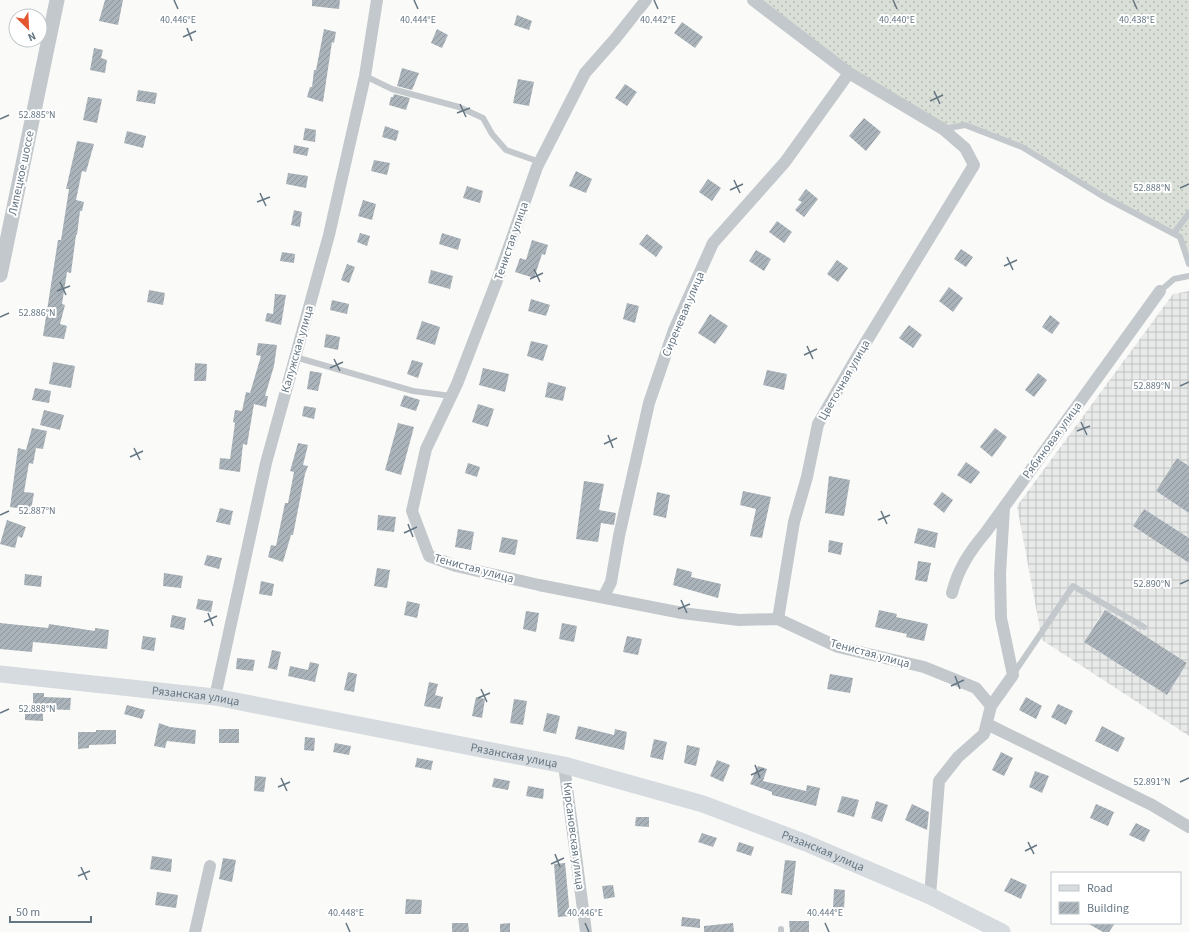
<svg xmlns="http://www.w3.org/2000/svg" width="1189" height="932" font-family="'Source Sans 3',sans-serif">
<defs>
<pattern id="industrial-grid" width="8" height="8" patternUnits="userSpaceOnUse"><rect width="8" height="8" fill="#e8e9e9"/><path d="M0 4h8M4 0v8" fill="none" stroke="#c0c1c2"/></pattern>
<pattern id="grass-dots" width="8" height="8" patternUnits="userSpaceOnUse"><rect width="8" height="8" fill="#dadfd7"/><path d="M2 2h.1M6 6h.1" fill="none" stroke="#b4b9b4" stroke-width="1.8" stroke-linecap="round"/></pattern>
<pattern id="building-hatch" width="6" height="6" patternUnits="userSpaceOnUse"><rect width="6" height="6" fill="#aab3b9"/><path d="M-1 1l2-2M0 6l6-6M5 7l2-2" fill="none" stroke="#8e969c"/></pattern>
</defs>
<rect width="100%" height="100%" fill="#fafaf8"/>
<path fill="url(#industrial-grid)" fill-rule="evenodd" d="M1189,291v175l-12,-8 -21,33 33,22v25l-45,-29 -11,17 56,37v173l-147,-96 -25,-134 156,-212zM1104,610l83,53 -20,32 -83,-53z"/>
<path fill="url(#grass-dots)" d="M753,0h436v264l-9,-28 -76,-39 -82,-50 -57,-22 -22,4 -94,-56z"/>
<path fill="url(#building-hatch)" d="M105,0h18l-5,25 -19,-4z
M312,0h28l-1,9 -27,-3z
M517,15l15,6 -3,9 -15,-5z
M682,22l21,15 -8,11 -21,-15z
M324,29l12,3 -2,11 -2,-1 -9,60 -16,-5 3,-10h2l2,-17h2z
M437,29l11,6 -6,13 -11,-5z
M94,48l9,2 -2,8 6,2 -2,13 -15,-3z
M402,68l17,5 -7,17 -15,-4z
M518,79l16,3 -5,24 -16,-3z
M625,84l12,8 -10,14 -12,-8z
M138,90l19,3 -2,11 -19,-3z
M394,94l16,4 -4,12 -17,-5 2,-8h2z
M88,97l14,2 -5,24 -14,-3z
M864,118l17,14 -15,19 -17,-15z
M385,126l14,5 -3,10 -14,-4z
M305,128l11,2 -1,12 -12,-2z
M127,131l19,5 -3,12 -19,-5z
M77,141l17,3 -8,28 -4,-1 -6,29 8,2 -2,9h-2l-3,24h-1l-5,38 -4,-1 -5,32 3,1 -5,19 7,2 -3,13 -21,-3 15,-96h3l8,-51h-3z
M294,145l15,3 -2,8 -14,-3z
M374,160l16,3 -3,12 -16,-4z
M576,171l16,8 -6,14 -17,-7z
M288,173l20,3 -2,12 -20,-4z
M708,179l13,9 -9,13 -13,-9z
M467,186l16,5 -3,12 -17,-5z
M806,189l12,10 -14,18 -9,-7 7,-8 -4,-2z
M363,200l13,4 -4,16 -14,-4z
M294,210l8,2 -2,15 -9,-2z
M777,221l15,11 -8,11 -15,-11z
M360,233l10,3 -3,10 -10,-4z
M442,233l19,6 -3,11 -19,-6z
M647,234l16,13 -7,10 -17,-13z
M532,240l16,5 -3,10 -3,-1 -8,24 -19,-6 5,-14 6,2z
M961,249l12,8 -7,10 -12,-8z
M756,250l15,9 -7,12 -15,-10z
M282,252l13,2 -1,9 -14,-2z
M837,260l11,8 -10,14 -11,-8z
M347,264l8,3 -6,16 -8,-3z
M431,270l22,6 -3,13 -22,-6z
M949,287l14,11 -10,14 -14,-11z
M149,290l16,3 -2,12 -16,-3z
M275,294l11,1 -5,30 -16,-4 2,-8 6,1z
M531,299l19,6 -4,11 -18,-5z
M332,300l17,4 -2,10 -17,-4z
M627,303l12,3 -4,17 -12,-4z
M710,314l18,12 -13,18 -17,-11z
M1050,315l10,8 -8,11 -10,-7z
M422,321l18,6 -5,18 -19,-6z
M909,325l13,10 -9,13 -14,-10z
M326,334l14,3 -2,13 -14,-3z
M531,341l17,4 -5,16 -16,-5z
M258,343l19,2 -3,21 -9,30h3l-2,11 -12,-3 -7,41 -4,-1 -3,28 -21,-3 1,-11 10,1 5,-36 -2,-1 2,-12 7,1 4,-19 4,1 11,-37 -5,-1z
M412,360l11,3 -5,15 -11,-4z
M53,362l22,4 -4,22 -22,-4z
M195,363l12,1 -1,17h-12z
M483,368l26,6 -4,18 -26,-7z
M767,370l20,4 -3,16 -21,-5z
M310,371l12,2 -4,18 -11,-2z
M1038,373l9,7 -13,17 -9,-7z
M548,382l18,5 -3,14 -18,-4z
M35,388l16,3 -2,12 -17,-3z
M404,395l16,5 -4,11 -16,-5z
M478,404l16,5 -6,18 -16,-5z
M304,406l12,2 -2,11 -12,-3z
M44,410l20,5 -4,15 -20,-5z
M398,423l16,4 -13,48 -16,-5z
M32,428l15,3 -4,18 -7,-1 -3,16 -4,-1 -5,29 10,1 -3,17 -21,-3 8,-59 8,2z
M995,428l12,9 -15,20 -12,-10z
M298,443l10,2 -5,20 5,1 -3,8 -12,61h-2l-8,27 -15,-5 3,-12 5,1 9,-43h3l6,-31 -4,-1z
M1177,458l12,8v47l-33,-22z
M966,462l14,10 -9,12 -14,-9z
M468,463l12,4 -3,10 -12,-4z
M829,476l21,4 -6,36 -19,-3z
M584,481l20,3 -5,26 17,3 -2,12 -13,-2 -3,19 -22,-3z
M743,491l28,6 -9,41 -12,-2 6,-27 -16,-4z
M657,492l13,3 -4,23 -13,-3z
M942,492l11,8 -9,13 -11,-9z
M220,508l13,3 -3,14 -14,-3z
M1144,509l45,29v25l-56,-37z
M378,515l18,2 -2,15 -17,-2z
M7,520l19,7 -4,11 -4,-2 -3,12 -15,-4z
M918,528l20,5 -3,15 -21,-5z
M458,529l16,3 -3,18 -16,-3z
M502,537l16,3 -3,15 -16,-3z
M829,540l14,3 -2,12 -13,-3z
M207,555l15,3 -3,11 -15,-4z
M918,561l13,2 -4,19 -12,-2z
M377,568l13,2 -3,18 -13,-2z
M677,568l15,4 -1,5 30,7 -3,14 -45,-13z
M164,573l19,3 -2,12 -18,-2z
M25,574l17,2 -1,11 -17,-2z
M261,581l13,3 -2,12 -13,-2z
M198,599l15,2 -2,11 -15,-3z
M407,601l13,3 -3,14 -13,-3z
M879,610l18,4 -1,3 32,7 -4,17 -18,-4 1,-3 -32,-7z
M1105,610l82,53 -20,32 -83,-53z
M526,611l13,2 -3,19 -13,-3z
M172,615l14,3 -2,12 -14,-3z
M0,623l48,5 1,-4 46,7v-3l14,2 -2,19 -74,-7 -1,10 -32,-3z
M562,623l15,3 -3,16 -15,-3z
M143,636l13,2 -2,13 -13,-2z
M627,636l15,3 -4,16 -15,-3z
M272,650l9,2 -4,18 -9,-2z
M237,658l18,2 -2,11 -17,-2z
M310,662l9,2 -4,18 -27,-6 2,-10 18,4z
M348,672l9,2 -3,18 -10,-2z
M830,674l23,4 -3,15 -23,-4z
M429,682l9,2 -3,11 8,2 -3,12 -16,-3z
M33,693h11v4l27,1 -1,12 -27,-1v12l-18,-1v-15h8z
M476,697l9,2 -3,19 -10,-2z
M1026,697l16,9 -6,13 -17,-9z
M514,699l13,2 -4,24 -13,-2z
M1058,704l15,7 -7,14 -15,-8z
M127,705l18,5 -3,9 -18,-5z
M547,713l13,3 -4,18 -13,-3z
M159,723l11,4 26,3 -1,14 -28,-3 -2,7 -11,-2z
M578,726l36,9 1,-6 12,3 -3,18 -49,-11z
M1102,726l23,12 -7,14 -23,-11z
M219,729h20v14h-20z
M96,730h20v14l-27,1v3l-11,1v-17h18z
M305,737l10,1 -1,13 -10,-1z
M654,739l13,3 -4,18 -13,-3z
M335,743l16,3 -2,9 -16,-3z
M687,745l13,3 -4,18 -12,-3z
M1001,752l12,6 -9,18 -12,-6z
M417,758l16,3 -2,9 -16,-3z
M717,760l13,5 -7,17 -13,-6z
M758,766l9,3 -4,12 43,10 1,-6 13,3 -4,18 -44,-11v-3l-22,-8z
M1035,771l14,5 -7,17 -13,-6z
M255,776l11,1 -2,15 -10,-1z
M494,778l16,3 -2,9 -16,-3z
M528,786l16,3 -1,10 -17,-3z
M842,796l17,4 -5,17 -17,-5z
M876,801l12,4 -6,17 -11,-4z
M912,804l17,8 -2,18 -22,-10z
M1096,804l18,8 -6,14 -18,-8z
M636,817h13v10l-14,-1z
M1136,823l14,7 -6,12 -15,-7z
M702,833l15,5 -4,9 -15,-5z
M739,842l15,5 -3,9 -15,-5z
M152,856l20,3 -1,13 -21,-3z
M223,858l13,2 -4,22 -13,-3z
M785,860l11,1 -4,34 -11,-2z
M565,863l5,53 -12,1 -4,-53z
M1011,878l16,7 -6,14 -17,-8z
M613,885l2,12 -11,2 -2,-13z
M834,889l11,1 -1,20 -11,-1z
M157,892l21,3 -2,13 -21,-3z
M406,899l16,1 -1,14h-16z
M682,917l18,2v9l-19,-2z
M789,921h20v11h-19z
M452,923h16l1,9h-17z
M510,923v9h-10v-8z
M733,923l1,9h-30v-6z
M1087,923h28l-6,9h-6z"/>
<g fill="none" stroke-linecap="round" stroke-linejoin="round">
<path stroke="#c3c8cc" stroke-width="6" d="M365,76l27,13 67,18 24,11 9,16 14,16 34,12
M944,129l21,-4 57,22 82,50 76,40 9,27
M1174,233l15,-20
M1160,291l14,-12 15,-3
M295,357l118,34 38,5
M1014,673l59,-87 71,41
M781,929v3"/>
<path stroke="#c3c8cc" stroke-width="12" d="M646,0l-31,39 -30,34 -48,94 -38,108 -42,109 -31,65 -14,62 17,45 27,10 83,19 143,28 57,7 39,-1 60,28 86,20 52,21 15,18
M753,0l96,73 94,56 22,19 9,17 -119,195 -37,64 -11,53 -13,45 -16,97
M952,593c6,-24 18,-42 34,-61l174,-241
M604,596l7,-14 8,-46 30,-133 25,-73 39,-87 72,-81 64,-89
M215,697l51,-234 63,-228 36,-159 12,-76
M987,724l165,81 37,22
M564,765l22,167
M930,896l9,-115 19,-24 26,-23 7,-28 22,-31 -12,-57 -1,-44 4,-66
M195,932l15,-66"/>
<path stroke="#c3c8cc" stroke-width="15" d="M0,275l57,-275"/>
<path stroke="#d6dbdf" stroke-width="17" id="s1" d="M0,674l215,23 349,68 139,39 103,39 124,53 72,36"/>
</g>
<path fill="none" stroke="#657683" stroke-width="1.5" d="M174,0l4,9M414,0l4,9M654,0l4,9M893,0l4,9M1133,0l4,9M187,28l5,13M183,37l13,-6M934,91l6,13M930,101l13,-6M460,104l6,13M457,113l13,-5M0,119l9,-4M734,180l6,13M1180,188l9,-4M730,190l13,-6M260,193l6,13M257,202l13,-5M1007,257l6,13M1004,266l13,-6M534,269l6,13M530,279l13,-6M60,282l6,13M57,291l13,-5M0,317l9,-4M807,346l6,13M804,355l13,-6M334,359l6,12M330,368l13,-6M1180,386l9,-4M1081,422l6,13M1077,431l13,-5M608,435l5,13M604,444l13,-6M134,448l6,12M130,457l13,-6M881,511l6,13M0,515l9,-4M878,520l12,-5M408,524l5,13M404,533l13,-6M1180,584l9,-4M681,600l6,13M678,609l12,-5M208,613l5,13M204,622l13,-6M955,676l5,13M951,686l13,-6M481,689l6,13M478,698l12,-5M0,713l9,-4M755,765l5,13M751,775l13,-6M281,778l6,13M1180,782l9,-4M278,787l12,-5M1028,842l6,12M1025,851l12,-6M555,854l5,13M551,864l13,-6M81,867l6,13M78,876l12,-5M346,923l4,9M585,923l4,9M825,923l4,9"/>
<g text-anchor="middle" stroke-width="4" stroke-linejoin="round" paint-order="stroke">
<g font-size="12" fill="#657683" stroke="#fff">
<text transform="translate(21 173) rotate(-78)" y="4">Липецкое шоссе</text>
<text transform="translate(511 241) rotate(-71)" y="4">Тенистая улица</text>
<text transform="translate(683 314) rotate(-67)" y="4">Сиреневая улица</text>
<text transform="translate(297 349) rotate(-74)" y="4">Калужская улица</text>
<text transform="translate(844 380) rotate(-60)" y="4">Цветочная улица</text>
<text transform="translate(1052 440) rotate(-54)" y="4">Рябиновая улица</text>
<text transform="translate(474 568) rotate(15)" y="4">Тенистая улица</text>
<text transform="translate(870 653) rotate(15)" y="4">Тенистая улица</text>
<text dy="4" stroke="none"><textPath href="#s1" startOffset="197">Рязанская улица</textPath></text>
<text dy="4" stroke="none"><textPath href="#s1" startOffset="521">Рязанская улица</textPath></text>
<text transform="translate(574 836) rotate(83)" y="4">Кирсановская улица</text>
<text dy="4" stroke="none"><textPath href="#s1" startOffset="845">Рязанская улица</textPath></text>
</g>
</g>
<g font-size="10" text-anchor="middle" fill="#657683" stroke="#fff" stroke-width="4" stroke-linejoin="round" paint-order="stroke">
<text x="178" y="23">40.446°E</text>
<text x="418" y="23">40.444°E</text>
<text x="658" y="23">40.442°E</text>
<text x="897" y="23">40.440°E</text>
<text x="1137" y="23">40.438°E</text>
<text x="37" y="118">52.885°N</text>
<text x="1152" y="191">52.888°N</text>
<text x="37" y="316">52.886°N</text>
<text x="1152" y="389">52.889°N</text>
<text x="37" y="514">52.887°N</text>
<text x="1152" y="587">52.890°N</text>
<text x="37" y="712">52.888°N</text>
<text x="1152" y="785">52.891°N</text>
<text x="346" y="916">40.448°E</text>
<text x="585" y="916">40.446°E</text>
<text x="825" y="916">40.444°E</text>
</g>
<rect x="1051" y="872" width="130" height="52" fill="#ffffff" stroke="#c1c8cd"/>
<rect x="1059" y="885" width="20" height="6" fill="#d6dbdf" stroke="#c1c8cd"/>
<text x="1087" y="892" font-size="12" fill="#657683">Road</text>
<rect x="1059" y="902" width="20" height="12" fill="url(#building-hatch)" stroke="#c1c8cd"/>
<text x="1087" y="912" font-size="12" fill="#657683">Building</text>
<g transform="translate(28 28) rotate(156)"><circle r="19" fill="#ffffff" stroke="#c1c8cd"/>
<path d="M0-3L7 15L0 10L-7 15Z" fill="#e4572e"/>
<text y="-6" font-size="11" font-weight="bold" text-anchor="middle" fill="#657683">N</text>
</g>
<path d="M10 916v6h81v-6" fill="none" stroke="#657683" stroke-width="2"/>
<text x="16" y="916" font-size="12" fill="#657683" stroke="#ffffff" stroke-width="3" paint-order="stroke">50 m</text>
</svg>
